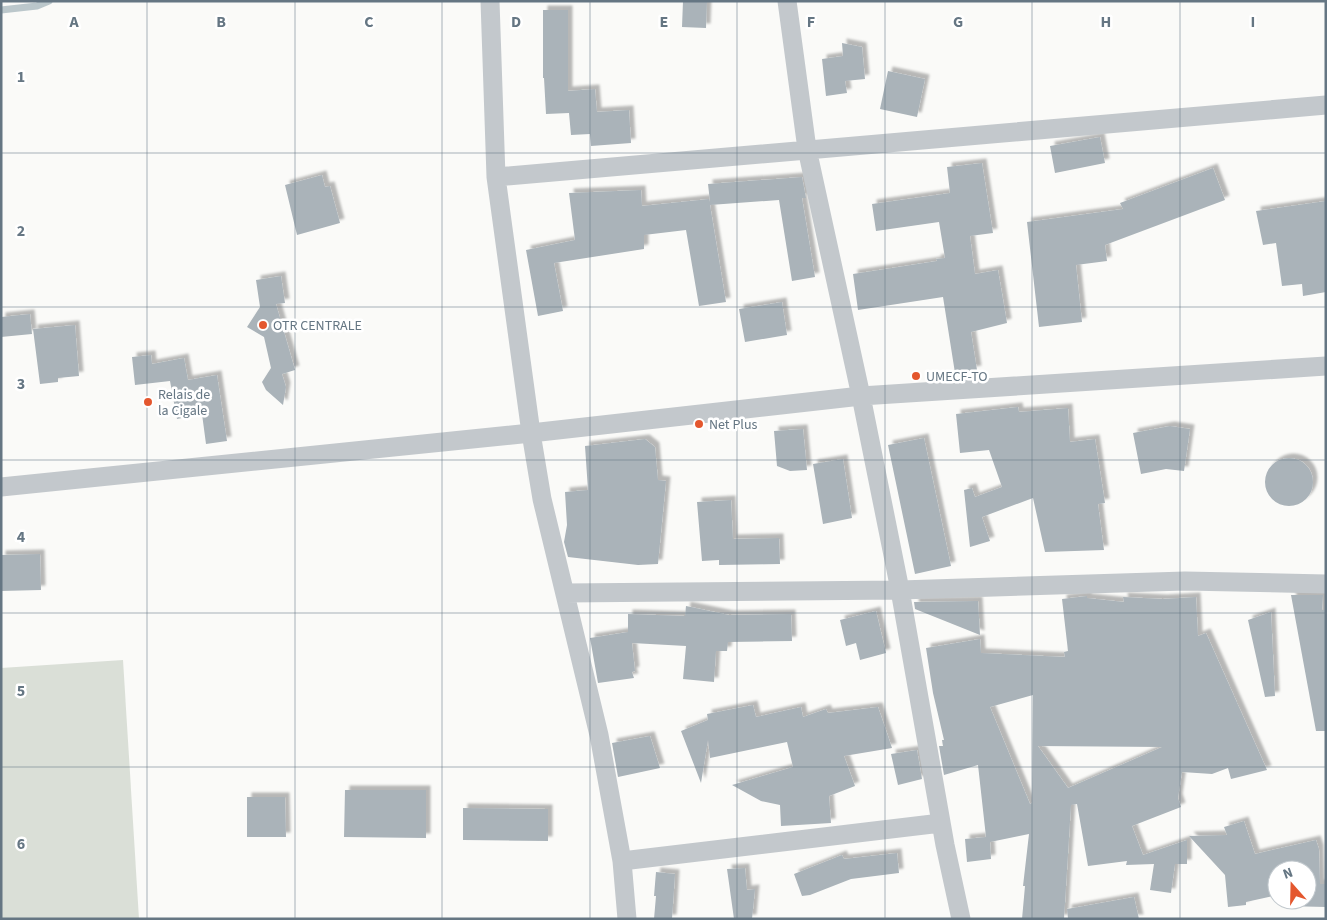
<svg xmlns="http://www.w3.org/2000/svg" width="1327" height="920" font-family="'Source Sans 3',sans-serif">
<defs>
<filter id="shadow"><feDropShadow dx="4.5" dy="-4.5" stdDeviation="1" flood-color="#0004"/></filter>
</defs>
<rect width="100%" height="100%" fill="#fafaf8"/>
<path fill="#dadfd7" d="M123,660l16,259h-138v-251z"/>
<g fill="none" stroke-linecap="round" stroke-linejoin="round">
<path stroke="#bbc7cb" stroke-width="7" d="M1,10l36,-4 12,-5"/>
</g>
<path fill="#aab3b9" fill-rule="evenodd" filter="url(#shadow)" d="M683,1h24l-1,27 -24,-1z
M543,10h25v81l27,-2 2,23 32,-2 2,33 -40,3 -1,-12 -19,1 -2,-22 -23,1 -2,-36h-1z
M842,43l20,4 3,32 -20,2 2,12 -21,3 -4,-37 21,-3z
M888,71l37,8 -8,38 -37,-8z
M1100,137l5,26 -50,10 -5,-27z
M982,163l11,70 -23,3 5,38 23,-4 9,53 -36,9 6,38 -22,3 -12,-76 -85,13 -5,-36 84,-13 -1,-2 9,-1 -6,-36 -63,9 -4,-27 78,-11 -3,-26z
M1213,168l12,32 -120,45 2,16 -31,4 6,57 -43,5 -12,-105 96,-13 -3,-6z
M322,175l3,12 5,-1 10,37 -43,12 -12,-50z
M802,177l4,21h-4l13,79 -23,4 -13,-81 -69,5 16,97 -27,4 -13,-76 -42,5v14l-90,14 9,48 -25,5 -12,-66 49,-10 -6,-47 72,-3 1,16 67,-7 1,3 -2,-18z
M1326,201v91l-23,4 -1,-12 -20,2 -6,-43 -13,2 -7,-34z
M281,276l4,27 -9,1 19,66 -13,4 4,13 -3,18 -17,-15 -4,-8 9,-14 -7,-31 -17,-10 13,-20 -4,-27z
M782,302l5,33 -42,7 -6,-33z
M30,314l2,20 -31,3v-20z
M75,325l4,51 -21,2v4l-18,2 -7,-55z
M151,355l1,9 32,-6 4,22 29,-5 10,66 -21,3 -4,-30 -25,5 -7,-38 -35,4 -3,-28z
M1018,407l1,5 49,-4 2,34 25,-3 10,64 -7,1 6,46 -59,2 -12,-54 -51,19 8,24 -20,6 -6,-57 8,-2 3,9 27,-10 -13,-37 -29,3 -4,-39z
M1170,426l20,3 -6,42 -18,-2 -25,5 -8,-41z
M803,429l4,41 -17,1 -13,-5 -3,-35z
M924,438l27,128 -36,8 -27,-129z
M645,439l10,8 3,33 8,1 -8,83 -20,1 -70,-8 -4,-15 3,-17 -2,-33 23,-2 -3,-44z
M1265 482a24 24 0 1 1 48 0a24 24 0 1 1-48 0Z
M843,459l9,59 -29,6 -10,-60z
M731,500l2,39 46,-1 1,26 -61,1v-5l-17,1 -5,-59z
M40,554l1,36 -40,1v-36z
M1291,595h32l-1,15h4v121h-10z
M1087,596v2l37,4 -1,-5 40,2 33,-2 2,39 8,-3 61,137 -36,9 -3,-11 -16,6 -30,-2 -4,26 3,9 -49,19 11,29 44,-15v24h-12l-4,29 -21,-3 4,-26 -28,1 1,-4 -39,5 -11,-62 -6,1 -7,114h-42l3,-33h-2l6,-52 -39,8 1,17 -24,3 -2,-23 21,-2 -8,-72 -34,10 -5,-29h4l-1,-6h2l-11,-47 -7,-45 54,-9 1,14 84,4 -1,-5 4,-1 -6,-52zM1033,695l-1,108 -2,1 -40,-97zM1038,746l124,1 -94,41z
M978,601l2,34 -65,-26 -1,-7z
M686,606l43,9 62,-1 1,27 -64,1 -1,9h-11l-2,31 -31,-3 3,-33 -54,-3 3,28 -3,1 2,6 -36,5 -8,-45 38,-6v-18l57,2z
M876,611l10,42 -26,7 -4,-17 -10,3 -6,-26z
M1271,612l4,84 -10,1 -17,-77z
M753,705l3,12 45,-10 2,10 23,-8 2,4 50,-6 14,41 -48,8 11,30 -26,10 2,27 -50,3 -1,-21 -19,-4 -29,-16 61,-18 -6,-25 -77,16 -2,-18 -7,43 -20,-52 27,-11 -1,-6z
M650,736l10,32 -42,9 -6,-34z
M917,750l5,29 -24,6 -7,-31z
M345,790h81v48l-82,-1z
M247,797h38l1,40h-39z
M463,808l85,1v32l-85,-1z
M1244,821l11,33 61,-14 3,9 1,35h6v23l-42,-1v-6h23v-30h-30v25l-31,7v3l-18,2 -3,-32 -36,-39 38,-1 -3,-8z
M897,853l2,20 -48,6 -41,16 -8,1 -8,-22 48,-19 2,4z
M745,868l2,22 8,-1 -3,30h-18l-7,-50z
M656,872l19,2 -3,45h-18l2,-23h-2z
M1134,897l5,22h-71l-1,-10z"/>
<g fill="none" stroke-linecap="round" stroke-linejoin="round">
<path stroke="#c3c8cc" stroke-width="19" d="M490,1l6,176 35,256 11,66 57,236 23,126 5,58
M787,1l20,148 54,247 39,194 45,255 16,74
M496,177l830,-72
M1,487l530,-54 330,-37 465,-30
M565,593l335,-3 285,-9 141,3
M622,861l319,-38"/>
</g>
<path fill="none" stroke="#657683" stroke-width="1" stroke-opacity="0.55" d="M147,1v918M295,1v918M442,1v918M590,1v918M737,1v918M885,1v918M1032,1v918M1180,1v918M1,153h1325M1,307h1325M1,460h1325M1,613h1325M1,767h1325"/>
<g fill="#e4572e" stroke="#fff" stroke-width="2">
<circle cx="263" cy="325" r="5"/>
<circle cx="916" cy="376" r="5"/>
<circle cx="148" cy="402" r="5"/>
<circle cx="699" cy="424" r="5"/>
</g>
<g text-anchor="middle" stroke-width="5" stroke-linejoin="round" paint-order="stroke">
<g font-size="14" fill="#657683" stroke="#fff" text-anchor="start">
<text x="273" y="330">OTR CENTRALE</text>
<text x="926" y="381">UMECF-TO</text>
<text x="158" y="399">Relais de<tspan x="158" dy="16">la Cigale</tspan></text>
<text x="709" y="429">Net Plus</text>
</g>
</g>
<g font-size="16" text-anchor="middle" font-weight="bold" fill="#657683" stroke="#fff" stroke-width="5" stroke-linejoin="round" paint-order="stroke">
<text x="74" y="27">A</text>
<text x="221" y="27">B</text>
<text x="369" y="27">C</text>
<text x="516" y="27">D</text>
<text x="664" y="27">E</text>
<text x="811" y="27">F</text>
<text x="958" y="27">G</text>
<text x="1106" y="27">H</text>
<text x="1253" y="27">I</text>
<text x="21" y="82">1</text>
<text x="21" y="236">2</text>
<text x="21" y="389">3</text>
<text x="21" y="542">4</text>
<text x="21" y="696">5</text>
<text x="21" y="849">6</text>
</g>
<rect width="1327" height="920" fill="none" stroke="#657683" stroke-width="5"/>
<g transform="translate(1292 885) rotate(340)"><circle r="24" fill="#ffffff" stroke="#c1c8cd"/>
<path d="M0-4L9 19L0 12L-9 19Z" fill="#e4572e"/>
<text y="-8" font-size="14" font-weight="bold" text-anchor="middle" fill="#657683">N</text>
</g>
</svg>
